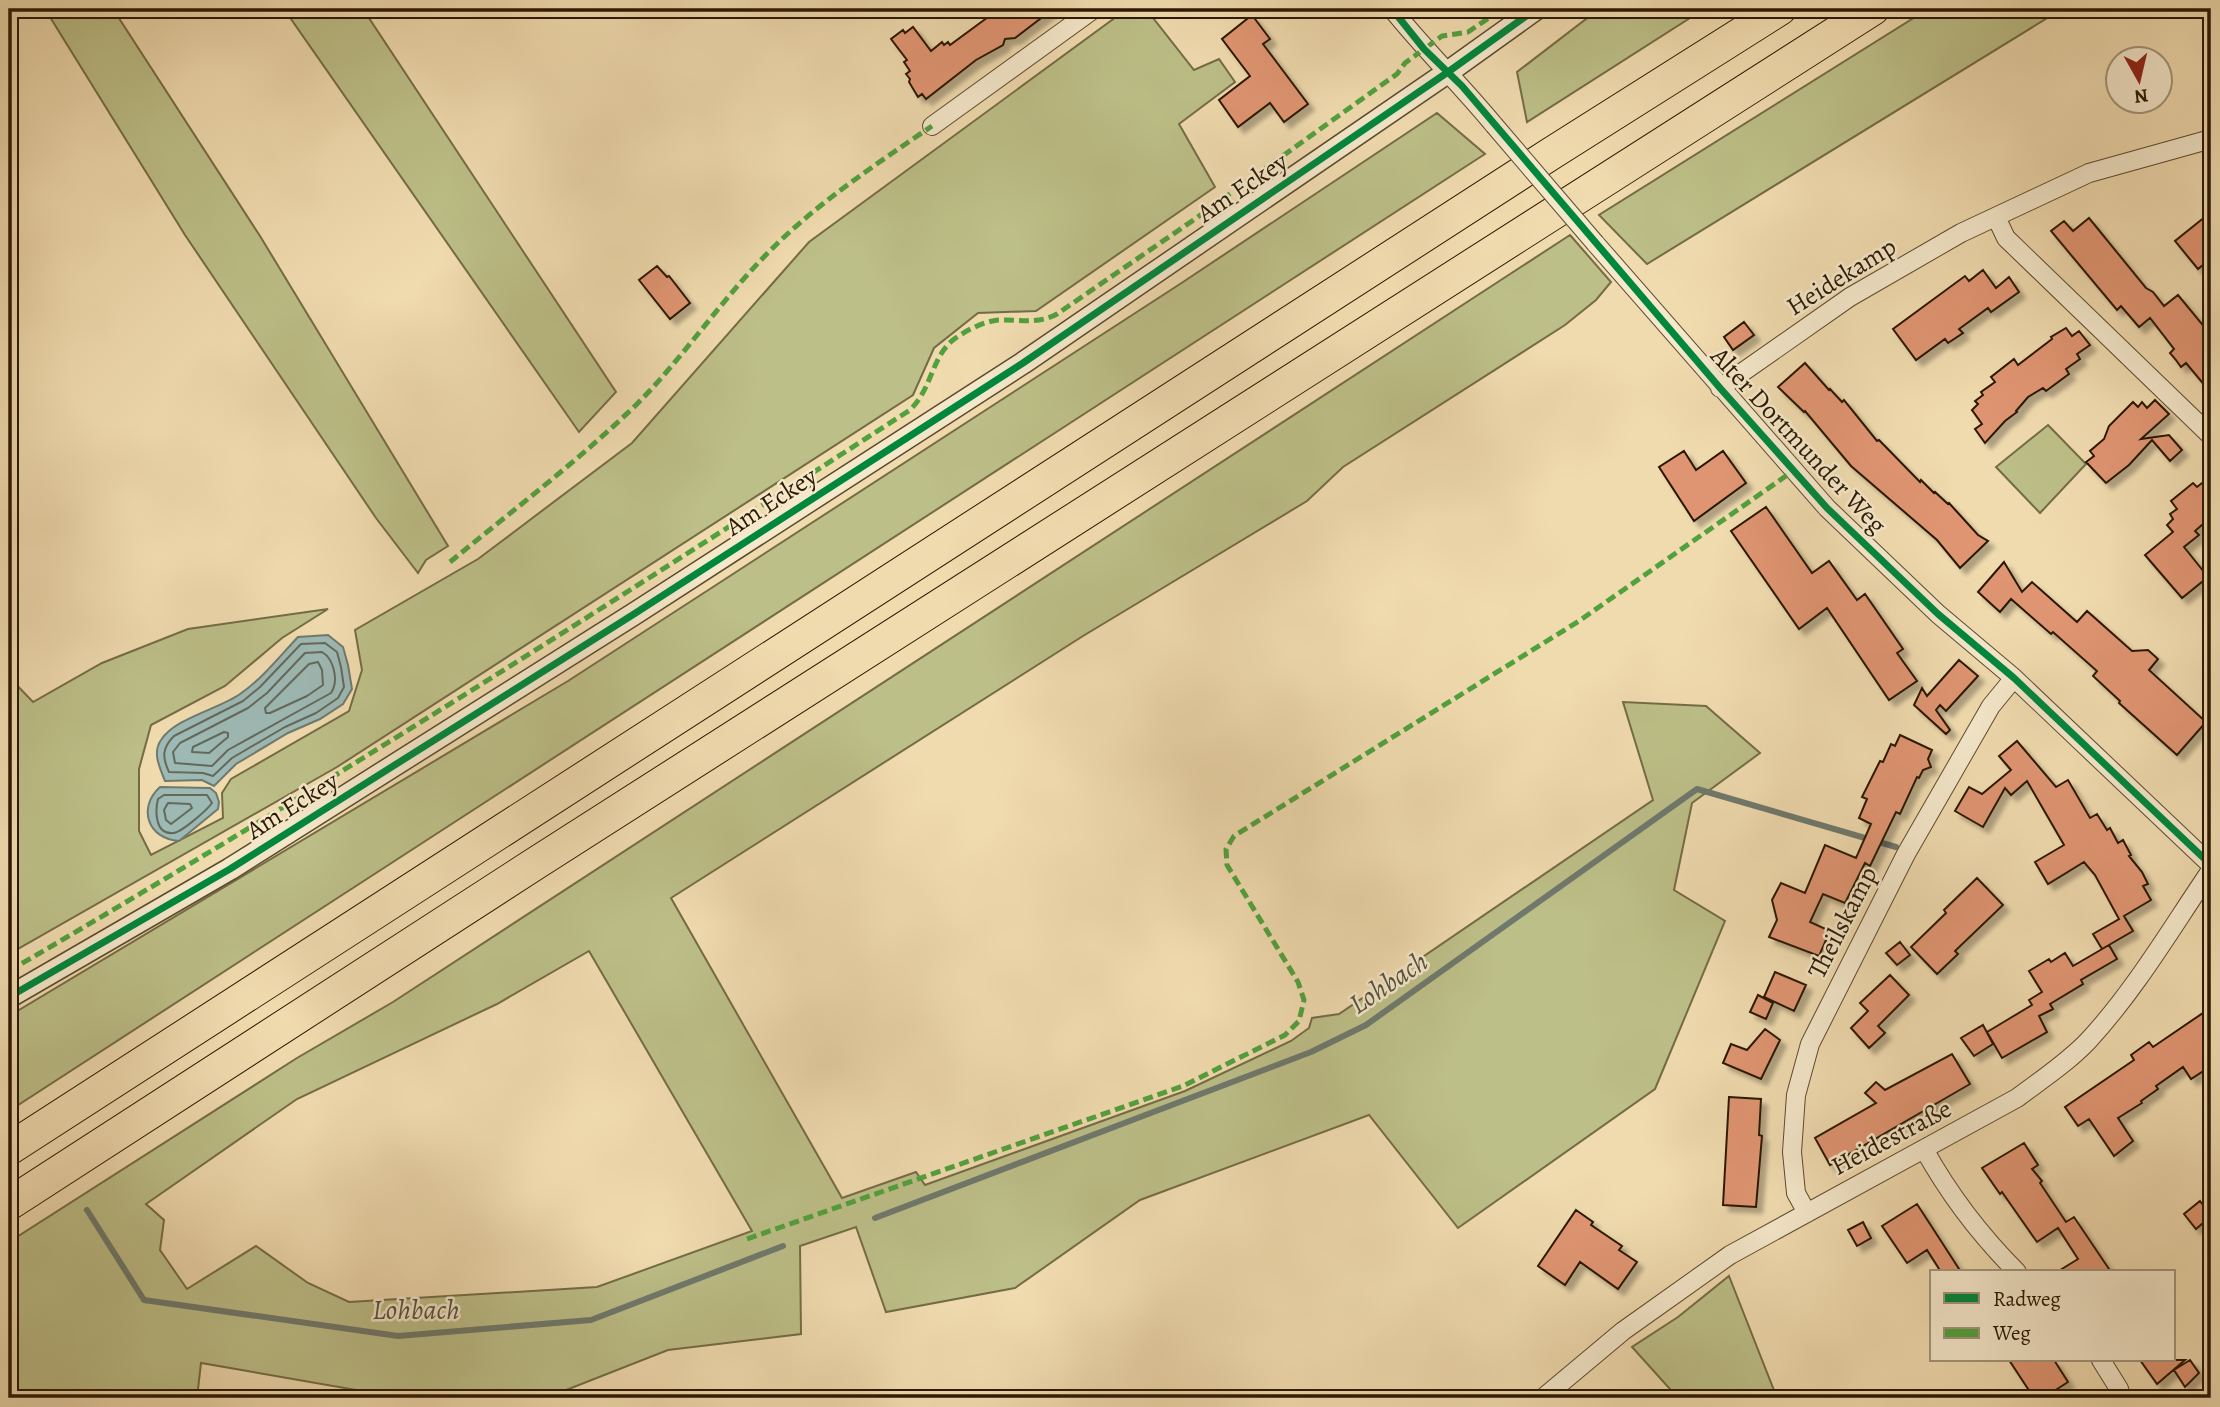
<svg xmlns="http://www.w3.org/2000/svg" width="2220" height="1407" font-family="Alegreya,serif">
<defs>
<filter id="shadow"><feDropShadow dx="6" dy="6" stdDeviation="2" flood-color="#0004"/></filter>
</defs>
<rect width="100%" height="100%" fill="#f0dbaf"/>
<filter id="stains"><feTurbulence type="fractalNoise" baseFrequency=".00286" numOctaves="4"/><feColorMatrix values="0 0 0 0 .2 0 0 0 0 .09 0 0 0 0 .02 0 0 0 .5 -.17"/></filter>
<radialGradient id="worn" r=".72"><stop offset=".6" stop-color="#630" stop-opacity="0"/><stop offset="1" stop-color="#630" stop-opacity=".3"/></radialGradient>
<path fill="#bdbf88" stroke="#746c45" stroke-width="2" fill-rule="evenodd" d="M45,9h68l147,227 188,310 -22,14 -8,13 -42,-55 -191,-283z
M284,9h79l253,383 -37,40z
M1127,9h19l48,61 25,-11 16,23 -56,42 36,63 -179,124 -58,2 -44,35 -21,47 -576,372 -328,187v-277l24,25 69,-39 86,-34 140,-20 -46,29 -57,48 -74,39 -12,44v62l12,24 72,-37 -1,-25 9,-14 118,-68 13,-41 -7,-40 123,-71 154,-116 177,-201z
M1599,9h105l-177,113 -10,-50z
M1928,9h134l-415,255 -48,-49z
M1437,113l48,41 -1476,957v-95l559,-335 612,-397z
M1570,235l41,47 -15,18 -31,25 -222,142 -36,34 -224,135 -412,262 171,300 74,-26 9,13 260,-94 106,-50 18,-13 3,-10 27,-4 314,-214 -30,-98 83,4 54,47 -68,50 -18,87 51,31 -70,168 -197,139 -89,-113 -229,85 -125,88 -129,24 -30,-85 -56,19 1,88 -133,16 -112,44 -75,4h-79l-201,-35 -4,35h-188v-156l288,-184 96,-56zM589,951l163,280 -155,56 -248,15 -41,-19 -52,-37 -69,43 -27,-39 4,-30 -18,-16 151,-105 200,-95z
M2048,425l38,39 -46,49 -44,-46z
M1729,1276l48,122h-99l-46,-51 46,-30z"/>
<path fill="#9db9b4" stroke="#6f796d" stroke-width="2" d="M328,635l15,12 5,18 4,24 -9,15 -23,15 -32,14 -52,31 -22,22 -12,-6 -37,1c-5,-13 -13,-28 -4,-41 14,-22 58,-31 79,-46 22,-15 40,-38 58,-57z
M160,787l50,1 6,5 3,9 -1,7 -39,32c-31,-2 -42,-33 -19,-54z"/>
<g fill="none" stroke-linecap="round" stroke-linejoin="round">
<path stroke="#64695b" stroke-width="2" d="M325,643l12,9 4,15 3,20 -6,11 -22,15 -31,14 -53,31 -19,18 -10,-3 -34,-1c-7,-15 -7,-24 5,-36l69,-35 17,-14 41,-43z
M322,652c12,7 17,29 9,41l-103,57 -16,16 -37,-3 -2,-11 7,-9 68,-35 19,-15 38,-40z
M318,662l4,8 1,15 -16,11 -37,17h-4l-1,-5 44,-44z
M224,732l4,1v4l-19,16 -17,-1 1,-5z
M164,795h43l5,8c-5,7 -31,30 -39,30 -18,2 -18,-22 -15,-34z
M168,803l22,1 2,4 -21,16 -5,-4 -2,-10z"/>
<path stroke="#6f796d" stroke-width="6" d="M87,1210l57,90 254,36 193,-16 192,-74
M875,1218l436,-166 55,-27 331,-236 199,58"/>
</g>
<path fill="#e09572" stroke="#2b1902" stroke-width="2" filter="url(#shadow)" d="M999,9h54l-38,29 -10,1 -2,6 -27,15 -50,39 -4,-5 -4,3 -9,-15 1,-3 -4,-5 4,-3 -6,-9 3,-2 -16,-21 12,-9 2,3 8,-6 18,24 11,-9 2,3 4,-3 2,3z
M1252,15l18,24 -7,5 45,60 -24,18 -14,-19 -32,24 -19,-27 31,-24 -28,-37z
M2211,212v46l-13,11 -23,-28z
M2089,218l57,70 7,4 11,14 14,-11 33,40v58l-25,-30 -5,4 -5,-7 -6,-7 4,-4 -24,-31 -11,9 -18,-21 -4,4 -66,-79 13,-10 9,10z
M657,266l10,11 2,-1 21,27 -20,16 -31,-39z
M1983,270l13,18 13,-11 10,15 -28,20 -3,-4 -29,21 4,4 -15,10 -3,-4 -29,21 -23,-31 72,-53 4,5z
M1744,322l10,13 -21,15 -9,-13z
M2066,328l6,8 7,-5 11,14 -13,9 3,5 -14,10 3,5 -23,17 -3,-3 -15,9 -12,14 1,1 -12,9 -20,22 -10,-14 7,-5 -10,-14 6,-6 -3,-3 8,-6 -2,-3 14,-10 -4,-5 23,-18 4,6 34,-26 -1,-2z
M1805,363l24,27 1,-1 12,13 2,-2 33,41 2,-1 41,42 1,-2 13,13 1,-1 13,12 1,-1 29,32 10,6 -28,27 -23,-28 -86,-74 -46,-55 -1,1 -26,-25z
M2155,400l14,14 -28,25 28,-4 13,15 -12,11 -18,-21 -23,25 -23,18 -20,-21 8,-6 -4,-5 14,-12 5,-13 24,-24 5,5 4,-5 5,6z
M1684,451l12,19 27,-19 23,32 -52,38 -35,-54z
M2211,481v36l-16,14 4,4 -15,12 24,30 -26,21 -37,-43 28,-23 -6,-7 6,-6 -3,-5 7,-5 -6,-8 22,-18 4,4 5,-4 3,3z
M1766,507l46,66 17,-12 28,39 8,-6 38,55 -6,4 20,28 -28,19 -62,-92 -28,21 -68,-98z
M2004,562l18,30 10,-10 45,40 10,-11 45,40 16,-1 10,9 -9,11 57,52 -29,33 -58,-52 1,-2 -27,-25 4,-5 -44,-39 -2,2 -40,-35 -11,13 -22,-20z
M1959,660l19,16 -32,35 -6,-6 -4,5 14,20 -4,4 -32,-29 8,-17 5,8z
M1900,735l32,15 -4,9 3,8 -8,3 -4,8 -2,-1 -17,37 -4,-2 -26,54 -5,-3 -20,40 -22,-9 -13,28 20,9 -11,25 -50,-19 8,-17 -5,-20 9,-17 24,10 20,-48 31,13 15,-34 -12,-6 8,-19 -5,-2 18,-36 3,1 8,-18 4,2z
M2017,741l39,46 12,-7 22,38 7,-4 10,16 3,-2 8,15 5,-3 8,15 -2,1 13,16 6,12 -5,2 8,14 -27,16 9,15 -31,18 -9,-15 26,-15 -24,-44 -11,-13 -36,22 -13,-22 29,-17 -37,-64 -16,14 -6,-7 -22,39 -28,-16 14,-24 13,7 29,-24 -12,-14z
M1977,878l26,27 -48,46 3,3 -21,20 -26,-27 35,-34 -2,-3z
M1900,942l10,13 -13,10 -11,-12z
M2109,945l8,14 -36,21 2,4 -33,20 3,5 -14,7 8,16 -45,26 -15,-26 45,-27 -3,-5 13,-8 -13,-21 20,-12 2,3 14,-9 8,13z
M1775,972l31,13 -12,26 -30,-14z
M1890,975l19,20 -31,31 7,7 -16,15 -18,-20 17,-17 -8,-8z
M1758,995l15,8 -7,16 -16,-7z
M2203,1013l8,12v41l-20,13 -8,-12 -27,19 2,3 -17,12 1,2 -24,15 15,23 -19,15 -25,-37 -11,7 -13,-19 69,-47 -3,-5 18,-13 4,5z
M1983,1025l10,19 -19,12 -13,-18z
M1765,1029l15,11 -19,39 -38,-16 8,-19 16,6z
M1952,1054l18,30 -140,81 -15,-27 61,-35 -11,-10 11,-11 9,8z
M1729,1097l32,2 -2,36 3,1 -6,71 -33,-2z
M2024,1143l14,22 -6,4 10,12 -2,2 26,39 8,-5 37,55h-54l21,-13 -20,-31 -21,14 -35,-50 -2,2 -18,-26z
M2200,1201l11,15 -15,13 -12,-15z
M1917,1204l24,37 20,31h-20l-14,-22 -20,13 -25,-37z
M1576,1210l17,12 -2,3 31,21 -3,4 18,12 -19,27 -38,-27 -15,23 -27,-19z
M1863,1222l8,16 -14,8 -9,-16z
M2009,1360h45l14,22 -25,16h-9z
M2140,1360h45l-28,24z
M2190,1360l9,13 -14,14 -11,-17z"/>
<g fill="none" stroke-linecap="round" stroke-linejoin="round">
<g stroke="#5c4a2d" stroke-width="20">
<path id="minor" d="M1392,9c32,40 69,76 102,116
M932,126l162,-117
M1996,217l10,21 205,198
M1595,243l232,265 111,106 76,64 197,187
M1720,388l130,-91 111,-64 128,-60 122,-34
M1924,1149c25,45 56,86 93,123
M1807,1213l-11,-20 -4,-41 4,-57 14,-51 96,-190 85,-148 23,-28
M2101,1360l18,29 2,9
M1543,1398l80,-67 107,-76 287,-157c24,-18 50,-35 71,-57 48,-52 84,-114 123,-171"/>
</g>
<g stroke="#5c4a2d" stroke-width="24">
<path id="tertiary" d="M9,997l221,-128 404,-255 389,-251 425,-291 88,-63"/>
</g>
<g stroke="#2b1902" stroke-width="34">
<path id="motorway" d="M9,1149l1543,-996 228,-144
M9,1204l524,-339 1340,-856"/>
</g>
<use href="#minor" stroke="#f5e8cb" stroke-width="18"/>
<use href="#tertiary" stroke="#f5e8cb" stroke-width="21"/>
<use href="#motorway" stroke="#f0dbaf" stroke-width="32"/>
<g stroke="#5c4a2d" stroke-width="20" stroke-linecap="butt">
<path id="minor-bridge" d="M1494,125l101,118"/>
</g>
<use href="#minor-bridge" stroke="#f5e8cb" stroke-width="18"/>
<path stroke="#51a13d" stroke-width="5" stroke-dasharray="10 5" stroke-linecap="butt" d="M450,562c62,-51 128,-101 186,-157 45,-45 81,-99 125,-145 50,-53 111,-93 171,-134
M9,971c306,-178 604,-369 901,-561 23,-23 21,-52 43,-70 12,-9 29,-18 45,-20 21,-1 39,5 59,-6l138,-95 185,-133 17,-12 8,-11 37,-27 26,-4 34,-23
M747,1239l436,-153 102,-51 14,-14 5,-21 -6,-18 -71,-117 -1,-16 8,-13 345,-215 214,-150"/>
<g stroke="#f5e8cb" stroke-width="11">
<path id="cycleway" d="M1392,9l32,40 38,37 258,302 107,120 111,106 76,64 197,187
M9,997l221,-128 404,-255 389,-251 425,-291 88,-63"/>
</g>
<use href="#cycleway" stroke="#00873e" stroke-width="7"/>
</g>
<g text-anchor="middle" stroke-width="5" stroke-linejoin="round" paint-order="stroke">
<g font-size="26" fill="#2b1902" stroke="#f5e8cb">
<text transform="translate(1242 187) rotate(-34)" y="9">Am Eckey</text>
<text transform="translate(1841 276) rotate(-32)" y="9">Heidekamp</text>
<text transform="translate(1799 440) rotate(47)" y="9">Alter Dortmunder Weg</text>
<text transform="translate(771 501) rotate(-33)" y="9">Am Eckey</text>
<text transform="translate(292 805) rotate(-32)" y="9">Am Eckey</text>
<text transform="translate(1842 922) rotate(-63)" y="9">Theilskamp</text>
<text transform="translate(1891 1137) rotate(-28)" y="9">Heidestraße</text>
</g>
<g font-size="28" font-style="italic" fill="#535140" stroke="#f5e8cb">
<text transform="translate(1388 982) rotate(-34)" y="10">Lohbach</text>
<text x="416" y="1319">Lohbach</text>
</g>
</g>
<rect width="2220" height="1407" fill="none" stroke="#f0dbaf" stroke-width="35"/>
<rect x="10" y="10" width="2199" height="1386" fill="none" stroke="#2b1902" stroke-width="3.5"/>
<rect x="18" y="18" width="2185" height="1372" fill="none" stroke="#2b1902" stroke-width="2"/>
<rect x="1930" y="1270" width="245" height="91" fill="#f5e8cb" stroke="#a4957b" stroke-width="2"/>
<rect x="1944" y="1293" width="35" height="10" fill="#00873e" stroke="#a4957b" stroke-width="2"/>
<text x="1993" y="1306" font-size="21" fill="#2b1902">Radweg</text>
<rect x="1944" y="1328" width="35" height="10" fill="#51a13d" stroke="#a4957b" stroke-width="2"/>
<text x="1993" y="1340" font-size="21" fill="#2b1902">Weg</text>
<g transform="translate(2139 80) rotate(172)"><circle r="33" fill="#f5e8cb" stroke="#a4957b" stroke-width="2"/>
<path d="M0-5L12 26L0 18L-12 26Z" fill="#8f2418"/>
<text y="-10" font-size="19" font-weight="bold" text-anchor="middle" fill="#2b1902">N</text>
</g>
<rect width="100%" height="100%" filter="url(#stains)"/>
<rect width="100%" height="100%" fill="url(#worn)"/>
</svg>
